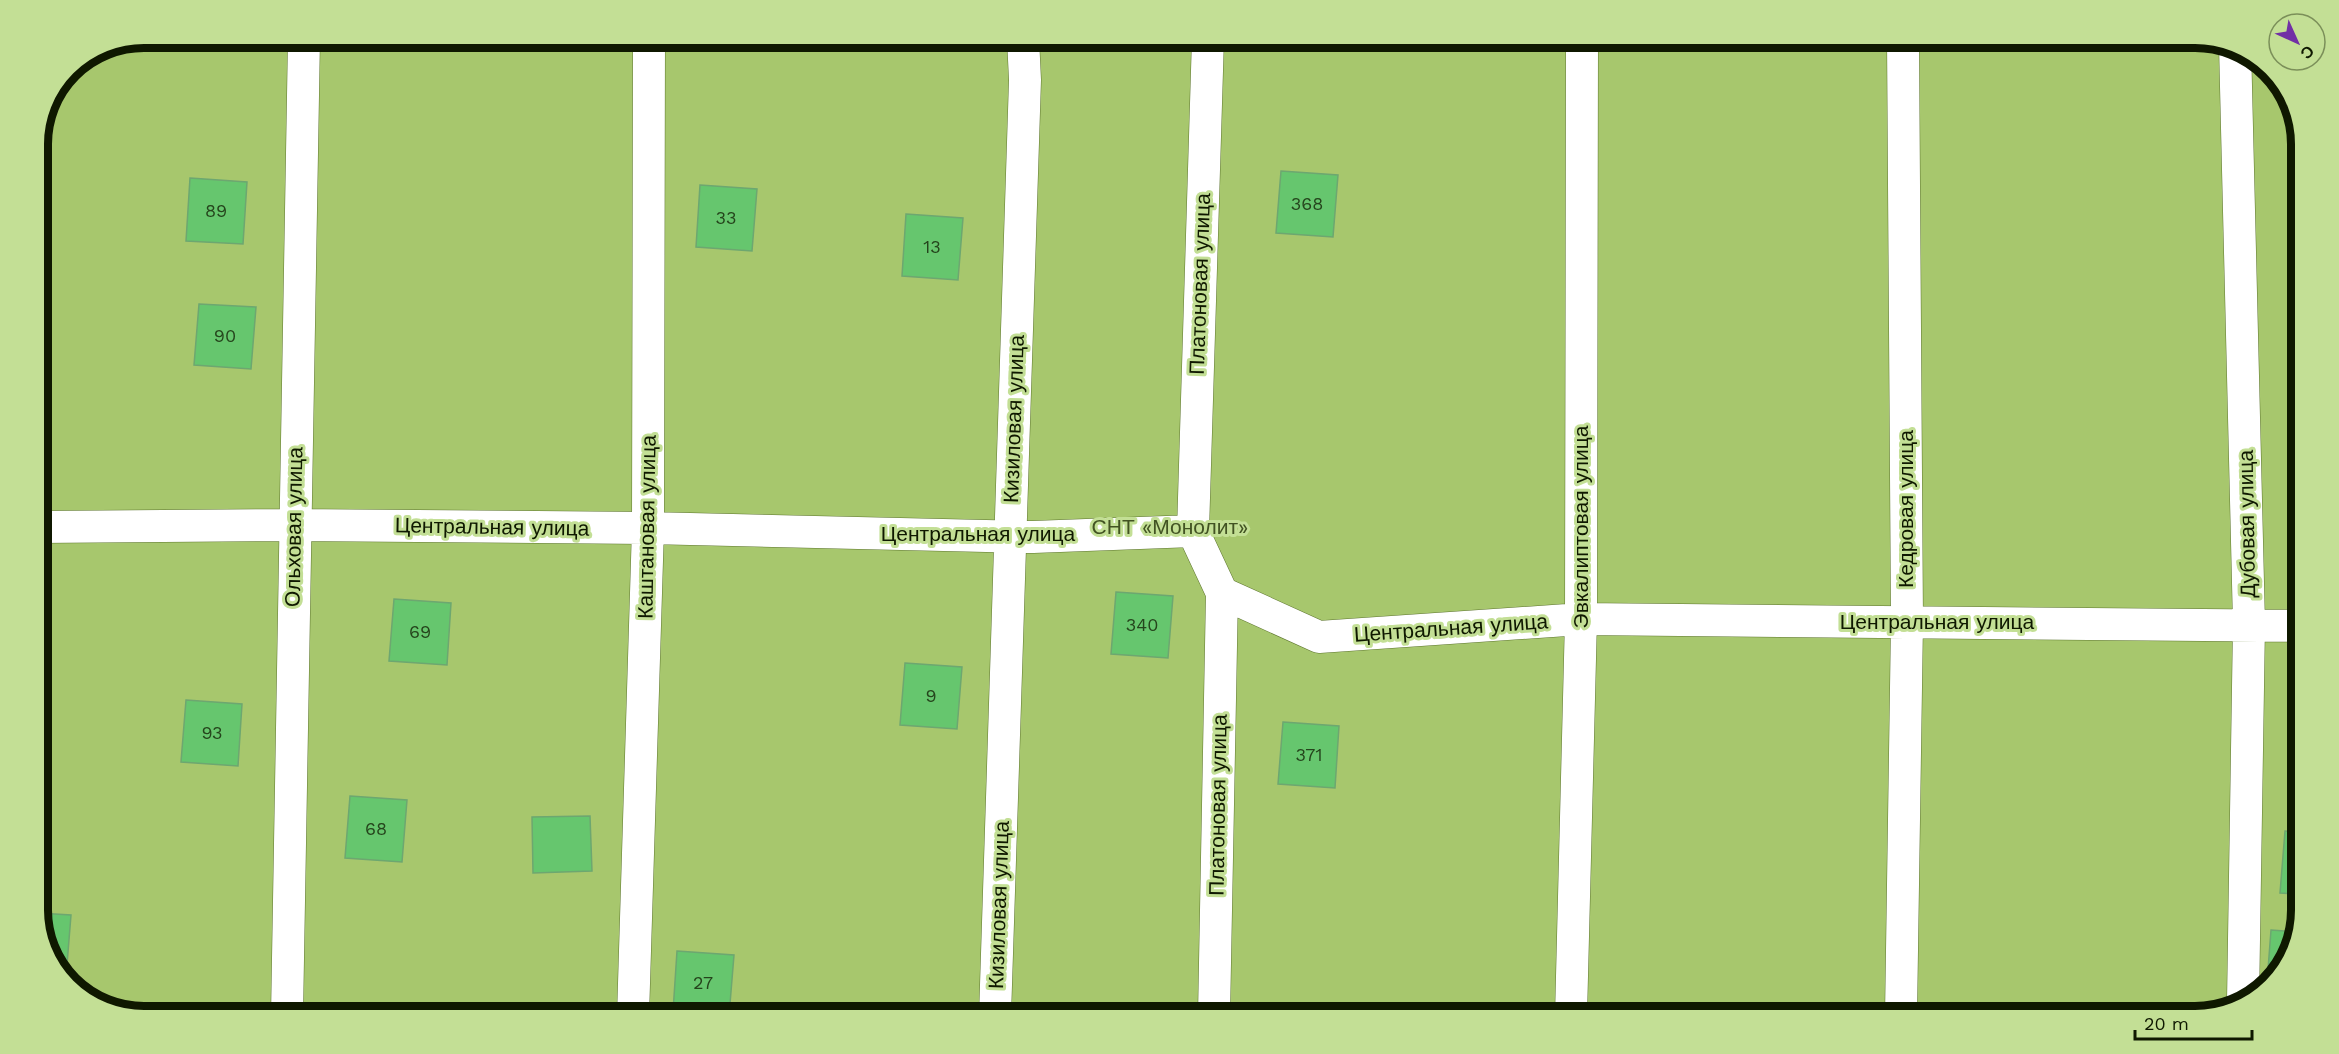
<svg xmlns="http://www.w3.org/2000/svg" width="2339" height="1054" font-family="'Work Sans',sans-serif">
<rect width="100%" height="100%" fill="#c3df95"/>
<path fill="#a7c76d" d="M144,38h2051l41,8 47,38 18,53v773l-8,41 -39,48 -58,17h-2052l-41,-8 -44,-33 -21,-58v-780l31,-69 34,-23z"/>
<path fill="#66c66e" stroke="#6da770" stroke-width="1.5" d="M1281,171l57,4 -5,62 -57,-4z
M190,178l57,4 -4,62 -57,-3z
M700,185l57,4 -5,62 -56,-4z
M906,214l57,4 -5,62 -56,-4z
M199,304l57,3 -5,62 -57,-4z
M1116,592l57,4 -5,62 -57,-4z
M394,599l57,4 -4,62 -58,-4z
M905,663l57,4 -5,62 -57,-4z
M186,700l56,4 -4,62 -57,-4z
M1283,722l56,4 -4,62 -57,-4z
M350,796l57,4 -5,62 -57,-4z
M590,816l2,55 -59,2 -1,-56z
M2285,831l16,1v62l-21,-1z
M38,913l33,2 -5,62 -7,-2z
M2271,930l26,2 -4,19 -26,32z
M677,951l57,4 -5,61 -56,-4z"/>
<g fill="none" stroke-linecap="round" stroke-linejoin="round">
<g stroke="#5d752e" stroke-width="33">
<path id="street" d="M2235,45l14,579 -6,378
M38,527l255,-2 355,3 385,9 160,-6 29,62 97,44 262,-18 720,7
M1193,531l15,-493
M287,1016l17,-978
M633,1016l15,-488 1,-490
M995,1016l30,-936 -2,-42
M1214,1016l8,-423
M1571,1016l10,-397 1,-581
M1901,1016l6,-394 -4,-584"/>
</g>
<use href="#street" stroke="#fff" stroke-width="32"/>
</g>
<g text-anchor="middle" stroke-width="6" stroke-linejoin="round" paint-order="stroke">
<g font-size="18" fill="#25441c">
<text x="1307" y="210">368</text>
<text x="216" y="217">89</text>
<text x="726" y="224">33</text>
<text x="932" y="253">13</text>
<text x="225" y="342">90</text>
<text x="1142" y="631">340</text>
<text x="420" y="638">69</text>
<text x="931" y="702">9</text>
<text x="212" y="739">93</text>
<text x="1309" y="761">371</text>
<text x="376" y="835">68</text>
<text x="703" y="989">27</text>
</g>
<g font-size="21" fill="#0f1800" stroke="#c3df95">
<text transform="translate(1200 284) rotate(-88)" y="7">Платоновая улица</text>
<text transform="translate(1014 419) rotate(-88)" y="7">Кизиловая улица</text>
<text transform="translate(1906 509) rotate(-90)" y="7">Кедровая улица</text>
<text transform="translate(2247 524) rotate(-91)" y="7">Дубовая улица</text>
<text transform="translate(294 527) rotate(-89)" y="7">Ольховая улица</text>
<text transform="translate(492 527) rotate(1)" y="7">Центральная улица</text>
<text transform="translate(647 527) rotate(-89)" y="7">Каштановая улица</text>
<text transform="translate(1581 527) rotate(-90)" y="7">Эвкалиптовая улица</text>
<text x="978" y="541">Центральная улица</text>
<text x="1937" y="629">Центральная улица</text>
<text transform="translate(1451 628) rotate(-4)" y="7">Центральная улица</text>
<text transform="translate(1218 805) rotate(-89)" y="7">Платоновая улица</text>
<text transform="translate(999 905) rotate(-88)" y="7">Кизиловая улица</text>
</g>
<g font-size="21" fill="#425323" stroke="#c3df95">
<text x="1170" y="534">СНТ «Монолит»</text>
</g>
</g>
<path d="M0 0H2339V1054H0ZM144 48H2195A96 96 0 0 1 2291 144V910A96 96 0 0 1 2195 1006H144A96 96 0 0 1 48 910V144A96 96 0 0 1 144 48Z" fill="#c3df95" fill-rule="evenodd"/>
<path fill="none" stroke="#0f1800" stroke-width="8" d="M144 48H2195A96 96 0 0 1 2291 144V910A96 96 0 0 1 2195 1006H144A96 96 0 0 1 48 910V144A96 96 0 0 1 144 48Z"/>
<g transform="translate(2297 42) rotate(135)"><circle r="28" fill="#c3df95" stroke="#7b8f59" stroke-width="1.5"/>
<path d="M0-4.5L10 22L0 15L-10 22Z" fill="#7130a5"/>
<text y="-9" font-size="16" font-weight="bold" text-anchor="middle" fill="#0f1800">С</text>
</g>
<path d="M2135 1030v9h117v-9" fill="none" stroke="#0f1800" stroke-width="3"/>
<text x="2144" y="1030" font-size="18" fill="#0f1800" stroke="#c3df95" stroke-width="4.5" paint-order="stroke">20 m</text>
</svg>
